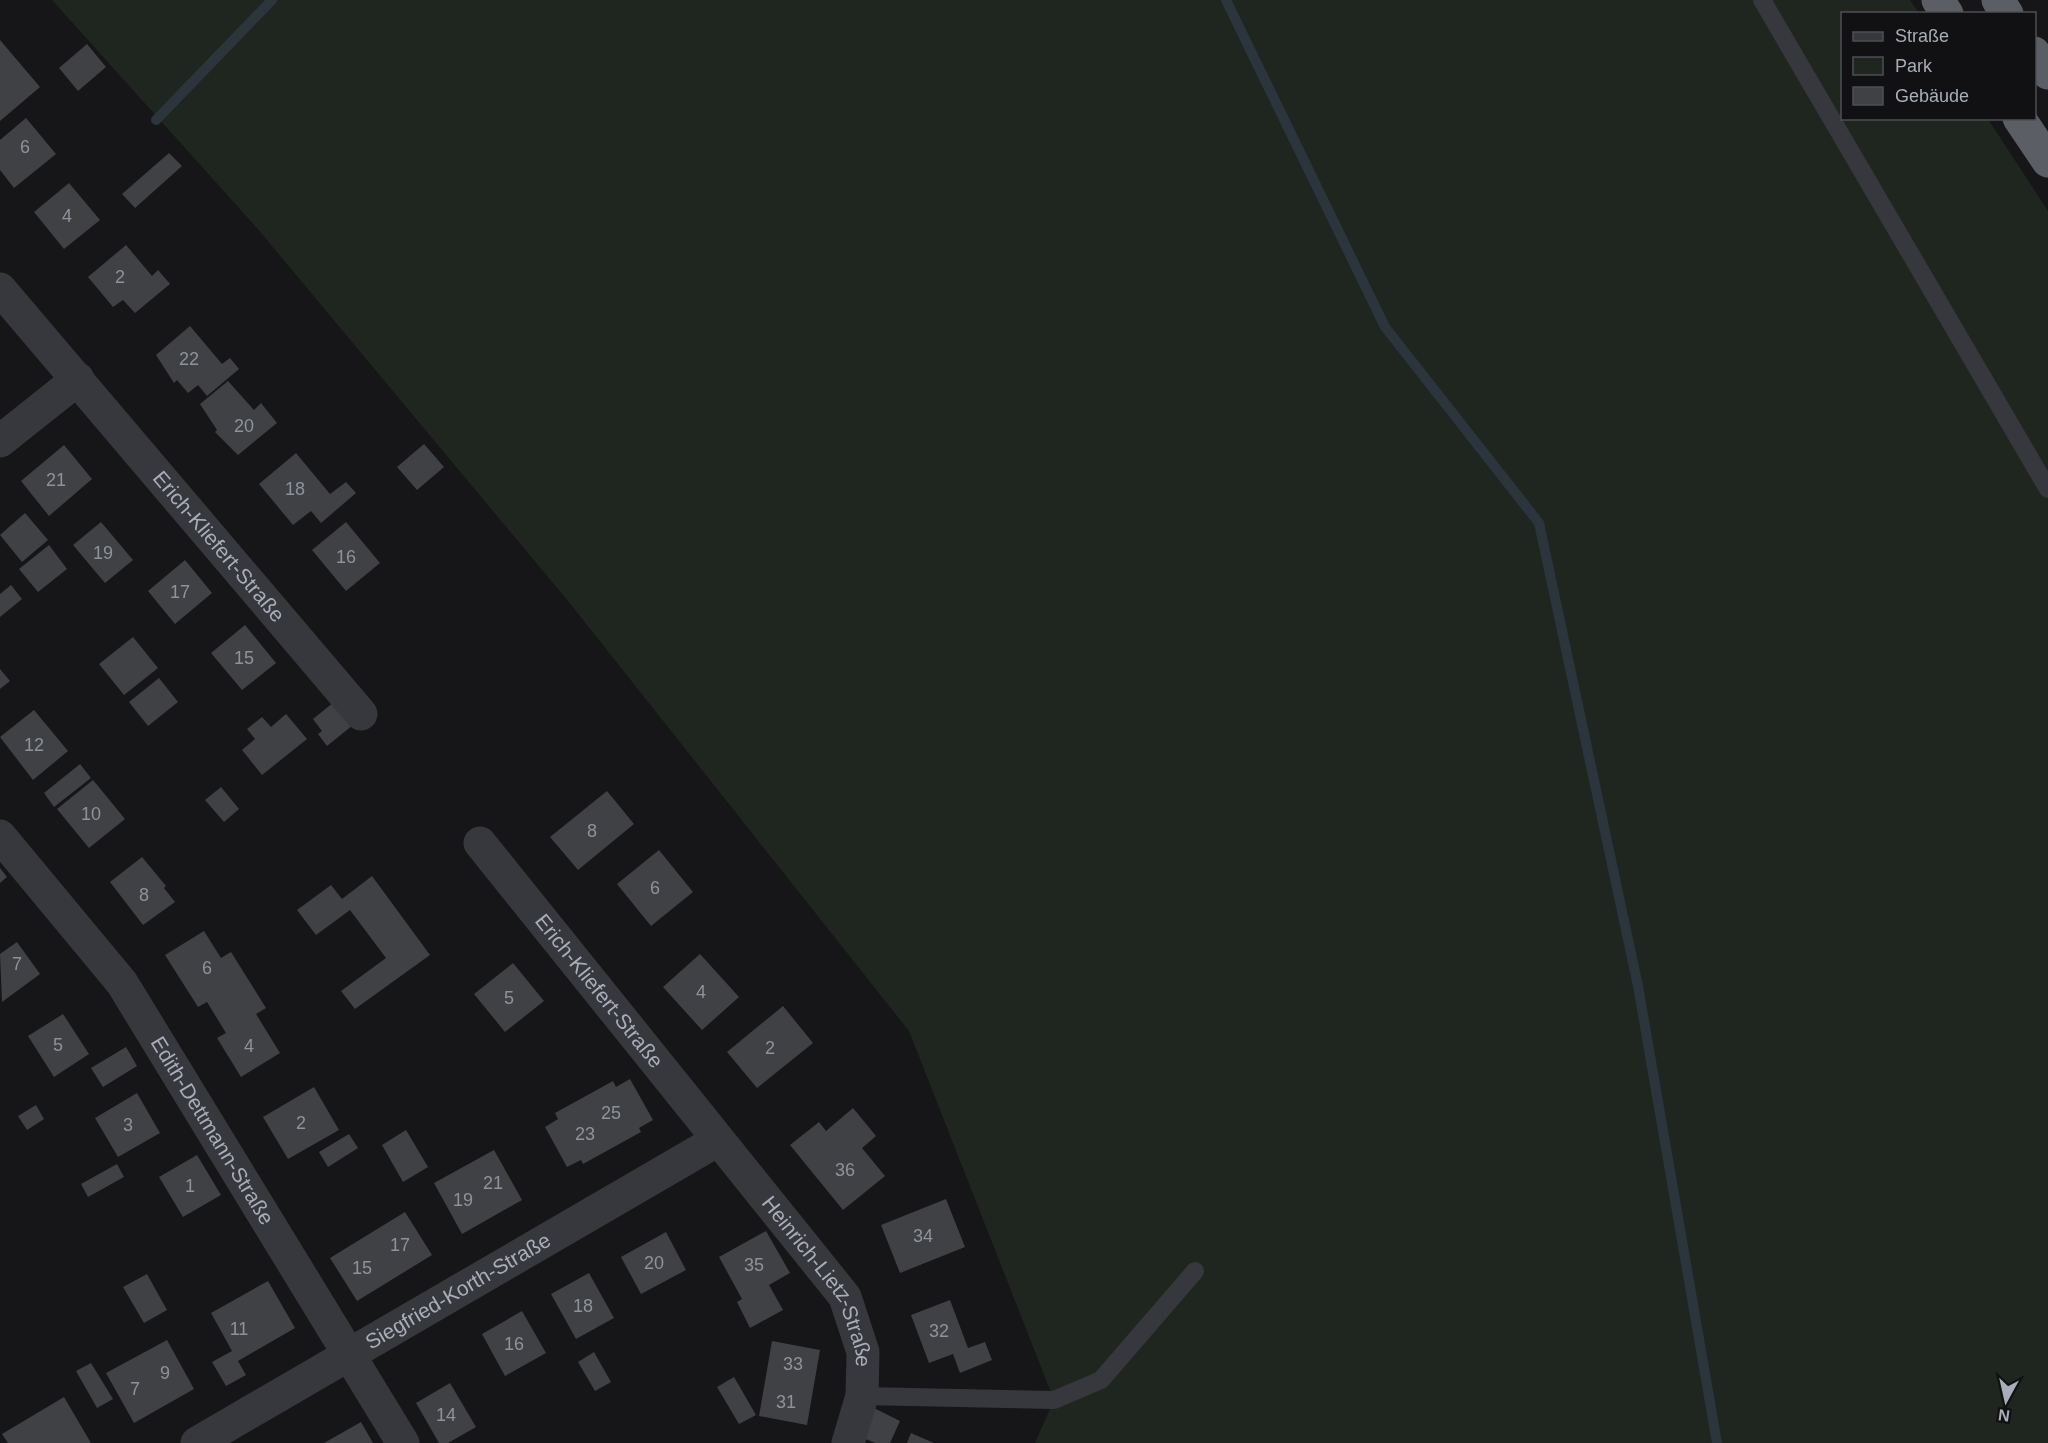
<svg xmlns="http://www.w3.org/2000/svg" width="2048" height="1443" font-family="Helvetica,sans-serif">
<rect width="100%" height="100%" fill="#161618"/>
<path fill="#1e261f" d="M52,0h1858l9,13 -77,1v104l146,1 60,92v1232h-1013l19,-43 -145,-369 -341,-430 -312,-374z"/>
<g fill="none" stroke-linecap="round" stroke-linejoin="round">
<path stroke="#2c353c" stroke-width="10" d="M1226,0l159,327 154,196 99,463 79,457
M156,120l116,-120"/>
</g>
<path fill="#404145" d="M0,40l40,47 -40,34z
M87,44l19,23 -28,24 -19,-23z
M26,118l30,36 -42,34 -14,-18v-30z
M169,153l13,13 -47,42 -13,-14z
M69,183l31,37 -36,29 -30,-37z
M126,245l26,31 6,-6 12,14 -35,29 -12,-13 -10,7 -25,-30z
M190,326l32,38 8,-6 9,11 -32,27 -9,-11 -10,8 -11,-13 -3,3 -18,-28z
M228,381l26,29 7,-7 16,20 -39,32 -23,-23 2,-2 -17,-26z
M424,444l20,23 -27,23 -20,-23z
M64,445l28,34 -43,37 -28,-35z
M296,453l34,41 16,-12 10,11 -35,30 -10,-12 -18,14 -34,-41z
M25,513l23,27 -26,22 -22,-27z
M101,522l32,38 -28,23 -32,-38z
M346,522l34,41 -34,28 -34,-41z
M49,545l18,24 -29,23 -19,-23z
M185,560l27,33 -37,31 -27,-33z
M11,585l11,14 -22,18v-23z
M245,625l31,38 -34,27 -31,-37z
M133,637l25,31 -34,27 -25,-31z
M0,669l10,12 -10,8z
M159,678l19,24 -30,24 -19,-24z
M339,698l19,23 -31,25 -9,-12 4,-3 -9,-12z
M34,710l34,41 -35,29 -33,-43z
M286,714l21,25 -45,36 -20,-25 13,-11 -8,-10 15,-12 9,10z
M80,764l11,14 -37,29 -10,-14z
M93,780l32,39 -36,29 -32,-39z
M221,787l18,22 -15,13 -19,-22z
M607,791l27,33 -56,46 -28,-33z
M659,850l34,42 -42,34 -34,-42z
M142,857l24,29 -2,2 11,14 -32,23 -33,-43z
M0,868l7,9 -7,6z
M372,876l58,79 -75,54 -14,-18 45,-33 -36,-48 -34,25 -19,-25 34,-25 11,14z
M204,931l17,27 10,-6 35,56 -10,6 24,39 -39,24 -24,-39 9,-5 -19,-31 -9,5 -33,-52z
M17,942l23,32 -38,28 -2,-48z
M700,954l39,43 -37,33 -39,-43z
M513,963l31,38 -39,31 -31,-38z
M783,1006l30,37 -56,45 -30,-36z
M63,1014l26,40 -35,23 -26,-41z
M126,1047l11,19 -34,21 -12,-19z
M630,1079l23,41 -14,8 2,4 -58,32 -2,-4 -14,7 -22,-40 13,-8 -3,-6 58,-32 3,6z
M314,1087l25,43 -51,29 -25,-42z
M137,1093l23,40 -42,24 -23,-39z
M36,1105l8,14 -17,11 -9,-14z
M853,1108l23,28 -14,12 23,28 -42,34 -53,-65 29,-23 7,9z
M406,1130l22,37 -25,15 -21,-37z
M349,1134l9,14 -30,19 -9,-15z
M494,1150l28,50 -60,34 -28,-51z
M197,1155l24,40 -38,22 -24,-40z
M117,1164l7,13 -36,20 -7,-13z
M946,1199l19,48 -65,26 -19,-48z
M405,1212l27,43 -75,46 -27,-43z
M766,1231l24,42 -21,12 14,25 -33,18 -13,-26 5,-3 -23,-42z
M666,1232l20,38 -45,24 -20,-37z
M589,1273l25,45 -38,21 -25,-45z
M147,1274l20,36 -23,13 -21,-36z
M268,1281l27,47 -57,33 8,14 -20,11 -14,-24 20,-11 -21,-38z
M950,1300l18,48 17,-6 7,18 -32,13 -7,-19 -24,9 -18,-48z
M522,1311l24,42 -41,23 -23,-42z
M167,1340l27,49 -60,34 -28,-50z
M772,1341l48,9 -13,75 -48,-9z
M594,1352l17,30 -16,9 -17,-29z
M91,1363l22,36 -16,9 -21,-37z
M734,1377l22,38 -17,9 -22,-37z
M450,1383l26,44 -28,16h-9l-23,-40z
M64,1397l27,46h-83l-6,-9z
M874,1408l26,13 -10,22h-15l-14,-6z
M361,1422l12,21h-49z
M911,1433l23,10h-27z"/>
<g fill="none" stroke-linecap="round" stroke-linejoin="round">
<path stroke="#37383d" stroke-width="18" d="M1762,0l286,489
M862,1396l192,4 47,-20 94,-109"/>
<g stroke="#37383d" stroke-width="33">
<path id="s1" d="M0,289l361,425"/>
<path d="M0,441l78,-62"/>
<path id="s2" d="M0,836l122,147 281,460"/>
<path id="s3" d="M480,843l365,454 18,55 -1,44 -14,47"/>
<path id="s4" d="M197,1443l521,-303"/>
</g>
<path stroke="#5b5e65" stroke-width="33" d="M1938,0l9,14
M1998,0l9,14
M2034,53l14,20
M2019,118l29,43"/>
</g>
<g text-anchor="middle" stroke-width="6" stroke-linejoin="round" paint-order="stroke">
<g font-size="18" fill="#8e929b">
<text x="25" y="153">6</text>
<text x="67" y="222">4</text>
<text x="120" y="283">2</text>
<text x="189" y="365">22</text>
<text x="244" y="432">20</text>
<text x="56" y="486">21</text>
<text x="295" y="495">18</text>
<text x="103" y="559">19</text>
<text x="346" y="563">16</text>
<text x="180" y="598">17</text>
<text x="244" y="664">15</text>
<text x="34" y="751">12</text>
<text x="91" y="820">10</text>
<text x="592" y="837">8</text>
<text x="655" y="894">6</text>
<text x="144" y="901">8</text>
<text x="17" y="970">7</text>
<text x="207" y="974">6</text>
<text x="701" y="998">4</text>
<text x="509" y="1004">5</text>
<text x="58" y="1051">5</text>
<text x="249" y="1052">4</text>
<text x="770" y="1054">2</text>
<text x="611" y="1119">25</text>
<text x="301" y="1129">2</text>
<text x="128" y="1131">3</text>
<text x="585" y="1140">23</text>
<text x="845" y="1176">36</text>
<text x="493" y="1189">21</text>
<text x="190" y="1192">1</text>
<text x="463" y="1206">19</text>
<text x="923" y="1242">34</text>
<text x="400" y="1251">17</text>
<text x="654" y="1269">20</text>
<text x="754" y="1271">35</text>
<text x="362" y="1274">15</text>
<text x="583" y="1312">18</text>
<text x="239" y="1335">11</text>
<text x="939" y="1337">32</text>
<text x="514" y="1350">16</text>
<text x="793" y="1370">33</text>
<text x="165" y="1379">9</text>
<text x="135" y="1395">7</text>
<text x="786" y="1408">31</text>
<text x="446" y="1421">14</text>
</g>
<g font-size="21" fill="#a8adb8" stroke="#111113">
<text dy="7" stroke="none"><textPath href="#s1" startOffset="338">Erich-Kliefert-Straße</textPath></text>
<text dy="7" stroke="none"><textPath href="#s3" startOffset="190">Erich-Kliefert-Straße</textPath></text>
<text dy="7" stroke="none"><textPath href="#s2" startOffset="364">Edith-Dettmann-Straße</textPath></text>
<text dy="7" stroke="none"><textPath href="#s3" startOffset="556">Heinrich-Lietz-Straße</textPath></text>
<text dy="7" stroke="none"><textPath href="#s4" startOffset="302">Siegfried-Korth-Straße</textPath></text>
</g>
</g>
<rect x="1841" y="12" width="195" height="108" fill="#111113" stroke="#4d4f55" stroke-width="1.5"/>
<rect x="1853" y="32" width="30" height="9" fill="#37383d" stroke="#4d4f55" stroke-width="1.5"/>
<text x="1895" y="42" font-size="18" fill="#a8adb8">Straße</text>
<rect x="1853" y="57" width="30" height="18" fill="#1e261f" stroke="#4d4f55" stroke-width="1.5"/>
<text x="1895" y="72" font-size="18" fill="#a8adb8">Park</text>
<rect x="1853" y="87" width="30" height="18" fill="#404145" stroke="#4d4f55" stroke-width="1.5"/>
<text x="1895" y="102" font-size="18" fill="#a8adb8">Gebäude</text>
<g transform="translate(2006 1401) rotate(188)" stroke="#111113" stroke-width="4.5" paint-order="stroke">
<path d="M0-4.5L10 22L0 15L-10 22Z" fill="#a8adb8"/>
<text y="-9" font-size="16" font-weight="bold" text-anchor="middle" fill="#a8adb8">N</text>
</g>
</svg>
